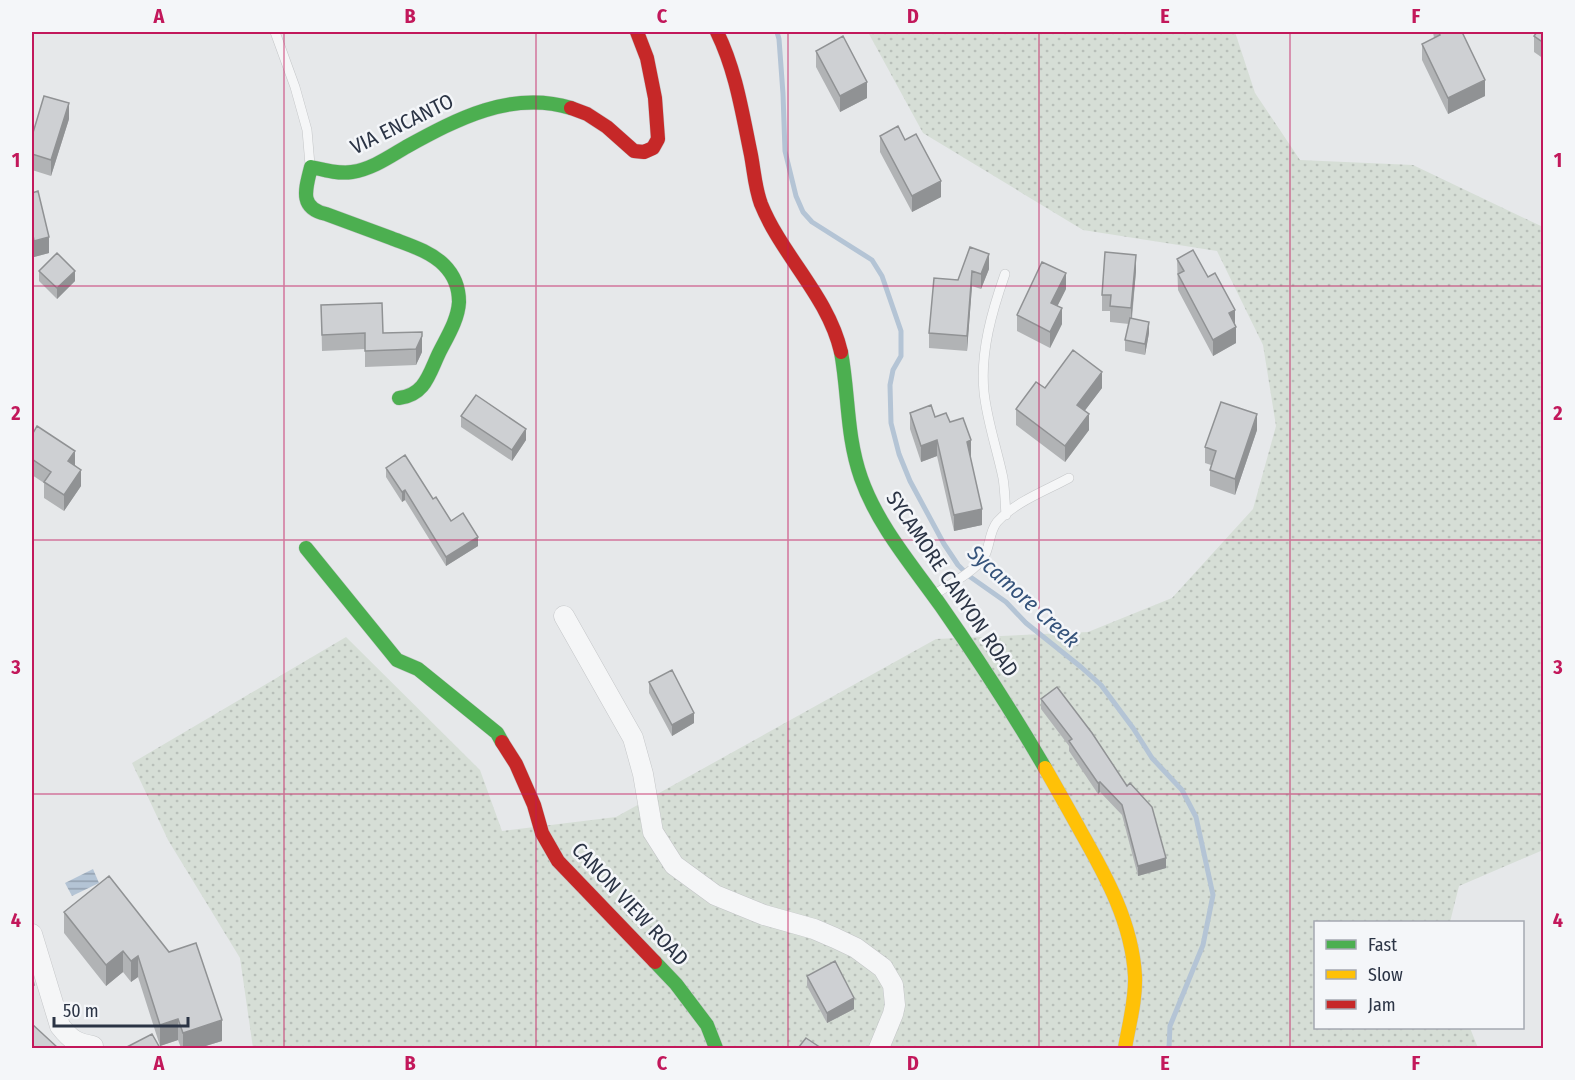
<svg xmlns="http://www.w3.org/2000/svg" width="1575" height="1080" font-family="'Fira Sans Condensed',sans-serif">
<defs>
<pattern id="grass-dots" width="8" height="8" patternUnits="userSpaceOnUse" patternTransform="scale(1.5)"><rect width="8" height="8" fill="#d6ded6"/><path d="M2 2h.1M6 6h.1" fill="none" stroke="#b8bfb9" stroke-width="1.8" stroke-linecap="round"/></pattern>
<pattern id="water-rules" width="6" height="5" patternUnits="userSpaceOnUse" patternTransform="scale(1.5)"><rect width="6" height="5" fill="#b4c4d5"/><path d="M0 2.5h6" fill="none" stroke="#93a0af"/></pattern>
</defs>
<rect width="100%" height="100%" fill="#e6e8ea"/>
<path fill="url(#grass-dots)" d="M869,32h366l20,61 45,67 113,5 130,62v623l-84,36 -9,36h-134v106h154l8,20h-1225l-13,-90 -72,-118 -36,-77 214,-126 134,133 22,61 114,-14 320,-178 152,-7 84,-34 81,-89 23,-83 -13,-81 -46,-94 -134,-21 -160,-97 -54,-99z"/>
<path fill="url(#water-rules)" d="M93,869l6,14 -27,13 -7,-13z"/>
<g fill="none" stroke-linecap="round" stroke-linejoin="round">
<path stroke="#b4c4d5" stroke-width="5" d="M777,32l2,7 4,55 2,57 11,45 7,16 9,10 60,38 10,16 19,55v25l-8,14 -3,15 1,38 8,31 11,27 34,63 14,21 11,11 37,26 20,21 55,44 20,18 32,43 19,30 30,32 14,27 17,78 -10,50 -33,81 -1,22"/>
<g stroke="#c4c6c8" stroke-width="10">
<path id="lane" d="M275,32l20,55 12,43 3,35
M1005,274c-13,37 -25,78 -21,118 3,29 13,57 19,86 2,12 2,25 3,37
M935,594c14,-9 40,-23 49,-37 6,-10 5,-25 13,-35 18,-20 48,-31 72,-44"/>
</g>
<g stroke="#c4c6c8" stroke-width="21">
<path id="street" d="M564,616l69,122 10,36 10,58 21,33 41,30 49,20 50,14 21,9 21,10 27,20 10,17 2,20 -2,9 -14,34
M32,934l28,92c11,14 16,17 33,20"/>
</g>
<g stroke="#c4c6c8" stroke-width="15">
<path id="fast" d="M841,352c8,43 5,83 20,126 17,48 51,87 80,128 37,53 72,107 104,162
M399,398c26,-3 30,-24 40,-45 8,-16 19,-33 20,-51 0,-14 -5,-27 -15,-37 -14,-14 -35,-20 -53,-27 -22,-8 -43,-16 -65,-24 -28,-6 -20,-26 -15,-47 13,3 27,7 41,5 20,-3 37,-15 54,-25 51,-28 105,-57 165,-39
M306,548l91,112 21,9 79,64 5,9
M655,962l21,22 31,41 9,23"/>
</g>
<g stroke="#c4c6c8" stroke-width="15">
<path id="slow" d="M1045,768c12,21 24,42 36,64 25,44 51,91 54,144 1,24 -6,48 -10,72"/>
</g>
<g stroke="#c4c6c8" stroke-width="15">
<path id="jam" d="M717,32c19,39 25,80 34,123 3,16 4,33 10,49 21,52 67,92 80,148
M571,108l16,6 20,13 27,24 10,1 9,-4 5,-9 -3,-41 -8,-40 -10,-26
M502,742l14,22 18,41 8,28 16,28 97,101"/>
</g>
<use href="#lane" stroke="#f5f6f7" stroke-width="9"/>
<use href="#street" stroke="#f5f6f7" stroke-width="20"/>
<use href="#fast" stroke="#4caf50" stroke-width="14"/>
<use href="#slow" stroke="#ffc107" stroke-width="14"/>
<use href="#jam" stroke="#c62828" stroke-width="14"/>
</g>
<path fill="#b1b3b5" d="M1433,32h29l23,64 -37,18 -26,-54v-16l12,-6z
M1544,32v27l-10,-7v-16z
M816,51l51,47 -27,14 -24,-45z
M69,119l-18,57 -19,-6v-34z
M880,136l25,4 36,57 -29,15 -32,-60z
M32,193l17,60 -15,4 -2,-12z
M970,247l19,22 -8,20 -9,-3 -5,65 -38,-3v-15l29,-53z
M1177,259l58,65 1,19 -23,13 -35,-66z
M39,271l36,10 -18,18 -18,-18z
M1136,271l-4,48 17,14 -4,22 -20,-4v-11l4,-16 -19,-2v-11h-8v-16z
M1066,289l-9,17 5,18 -12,24 -33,-17v-16z
M321,305l101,47 -6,13 -51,2v-18l-43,2z
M1045,388h57l-17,22 4,20 -24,32 -49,-37v-16z
M910,413l25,4 15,5 21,34 -1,1 12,68 -28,6 -17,-75 -16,6 -11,-33z
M461,416l65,24 -14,21 -51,-34z
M1257,430l-22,65 -25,-9v-16l1,-5 -6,-2v-16z
M32,435l43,30 6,21 -17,25 -20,-13v-15l-12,-8z
M386,468l47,31 18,22 27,25 -32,20 -41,-66 -3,2 -16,-25z
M649,682l45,41 -22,13 -23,-43z
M1057,687l109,181 -28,8 -16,-61 -22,-23 -2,2 -29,-43v-5l-28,-37v-10z
M109,876l113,165 -23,7h-18l-3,-8 -18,6 -22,-69 -7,5 -8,-10 -17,14 -42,-53v-21z
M807,976l47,33 -27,14 -20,-37z"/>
<path fill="#909294" d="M1485,80v16l-37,18v-16z
M867,82v16l-27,14v-16z
M69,103v16l-18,57v-16z
M941,181v16l-29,15v-16z
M49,237v16l-15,4v-16z
M989,254v15l-8,20v-15z
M1136,255v16l-5,53v-16z
M75,271v10l-18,18v-11z
M972,271v15l-5,65v-15z
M1066,273v16l-15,30v-16z
M1062,308v16l-12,24v-16z
M1235,310v16l-6,-13z
M1149,322v11l-4,22v-11z
M1236,327v16l-23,13v-16z
M422,336v16l-6,13v-16z
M1102,372v16l-25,33v-16z
M1089,414v16l-24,32v-16z
M1257,414v16l-22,65v-16z
M526,429v11l-14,21v-11z
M937,440v16l-16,6v-16z
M971,440v16l-4,2v-16z
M75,451v16l-7,-6z
M81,470v16l-17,25v-16z
M405,490v10l-3,2v-10z
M982,509v16l-28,6v-16z
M478,537v9l-32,20v-9z
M694,713v10l-22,13v-11z
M1100,782v10l-2,2v-11z
M1166,858v10l-28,8v-10z
M123,951v21l-17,14v-21z
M138,956v21l-7,5v-21z
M32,985h2v21h-2z
M854,998v11l-27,14v-10z
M178,1019v21l-18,6v-21z
M222,1020v21l-23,7h-16v-15z"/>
<path fill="#ced0d3" stroke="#909294" stroke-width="1.5" d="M1438,32h24l23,48 -37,18 -26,-54 18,-9z
M1537,32h7v11l-10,-7z
M843,36l24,46 -27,14 -24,-45z
M44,96l25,7 -18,57 -19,-6v-18z
M898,126l7,14 11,-6 25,47 -29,15 -32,-60z
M38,191l11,46 -15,4 -2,-12v-36z
M970,247l19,7 -8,20 -9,-3 -5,65 -38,-3 5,-55 24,2z
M1193,250l15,27 7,-4 20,37 -6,3 7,14 -23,13 -35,-66 6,-3 -7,-12z
M1105,252l31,3 -5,53 -21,-2 1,-11h-9z
M57,253l18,18 -18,17 -18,-17z
M1042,262l24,11 -15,30 11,5 -12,24 -33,-17z
M382,303l1,30 39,-1v4l-6,13 -51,2v-18l-43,2 -1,-30z
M1130,318l19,4 -4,22 -20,-4z
M1073,350l29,22 -25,33 12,9 -24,32 -49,-37 20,-27 9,6z
M476,395l50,34 -14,21 -51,-34z
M1221,402l36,12 -22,65 -25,-9 6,-19 -11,-4z
M931,405l4,12 11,-4 4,9 13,-4 8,22 -4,2 15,67 -28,6 -17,-75 -16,6 -11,-33z
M37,426l38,25 -7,10 13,9 -17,25 -20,-13 7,-10 -19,-13v-24z
M405,455l28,44 3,-2 15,24 12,-8 15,24 -32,20 -41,-67 -3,2 -16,-24z
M672,670l22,43 -22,12 -23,-43z
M1057,687l35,46 35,53 3,-3 22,24 14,51 -28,8 -16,-61 -22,-23 -2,1 -29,-42 3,-2 -31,-40z
M109,876l60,76 27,-9 26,77 -39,13 -5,-14 -18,6 -22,-69 -7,5 -8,-10 -17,14 -42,-53z
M835,961l19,37 -27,15 -20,-37z
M32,975l2,10h-2z
M32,1024l26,24h-26z
M152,1034l8,14h-35z
M806,1038l15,10h-23z"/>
<path fill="none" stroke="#c2185b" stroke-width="1.5" stroke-opacity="0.55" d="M284,32v1016M536,32v1016M788,32v1016M1039,32v1016M1290,32v1016M32,286h1512M32,540h1512M32,794h1512"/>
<g text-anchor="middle" stroke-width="5" stroke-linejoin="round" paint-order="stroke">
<g font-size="21" fill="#2b3445" stroke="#f4f6f9">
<text transform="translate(402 124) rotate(-26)" y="7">VIA ENCANTO</text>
<text transform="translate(952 584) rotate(56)" y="7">SYCAMORE CANYON ROAD</text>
<text transform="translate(630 904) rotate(47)" y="7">CANON VIEW ROAD</text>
</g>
<g font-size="22" font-style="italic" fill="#34527a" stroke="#f4f6f9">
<text transform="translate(1024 596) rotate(42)" y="8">Sycamore Creek</text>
</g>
</g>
<rect width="1575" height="1080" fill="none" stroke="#f4f6f9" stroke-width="66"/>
<rect x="1314" y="921" width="210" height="108" fill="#f4f6f9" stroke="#a4a8b1" stroke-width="1.5"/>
<rect x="1326" y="940" width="30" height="9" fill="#4caf50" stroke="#a4a8b1" stroke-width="1.5"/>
<text x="1368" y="951" font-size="18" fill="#2b3445">Fast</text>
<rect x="1326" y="970" width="30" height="9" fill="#ffc107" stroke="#a4a8b1" stroke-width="1.5"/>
<text x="1368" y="981" font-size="18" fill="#2b3445">Slow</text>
<rect x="1326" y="1000" width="30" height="9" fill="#c62828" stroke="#a4a8b1" stroke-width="1.5"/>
<text x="1368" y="1011" font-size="18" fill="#2b3445">Jam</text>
<path d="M54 1017v9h134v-9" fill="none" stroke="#2b3445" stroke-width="3"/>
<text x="63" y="1017" font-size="18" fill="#2b3445" stroke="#f4f6f9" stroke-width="4.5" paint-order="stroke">50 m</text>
<rect x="33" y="33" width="1509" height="1014" fill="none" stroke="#c2185b" stroke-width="2"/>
<g font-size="20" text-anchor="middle" font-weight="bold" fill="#c2185b">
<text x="159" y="23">A</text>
<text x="410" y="23">B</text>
<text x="662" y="23">C</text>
<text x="913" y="23">D</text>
<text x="1165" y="23">E</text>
<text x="1416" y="23">F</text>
<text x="16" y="167">1</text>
<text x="1558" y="167">1</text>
<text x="16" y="420">2</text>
<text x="1558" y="420">2</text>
<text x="16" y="674">3</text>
<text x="1558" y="674">3</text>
<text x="16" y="927">4</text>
<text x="1558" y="927">4</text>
<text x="159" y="1070">A</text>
<text x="410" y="1070">B</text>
<text x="662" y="1070">C</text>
<text x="913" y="1070">D</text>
<text x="1165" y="1070">E</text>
<text x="1416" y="1070">F</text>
</g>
</svg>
